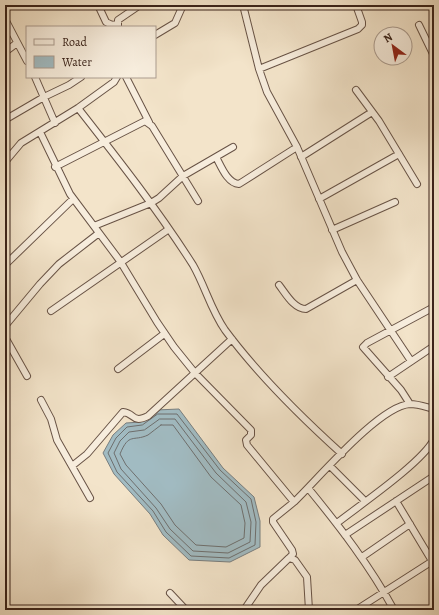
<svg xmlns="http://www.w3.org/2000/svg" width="439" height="615" font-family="Alegreya,serif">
<rect width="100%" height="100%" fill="#f3e4ca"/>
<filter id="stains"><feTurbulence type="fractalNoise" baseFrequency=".005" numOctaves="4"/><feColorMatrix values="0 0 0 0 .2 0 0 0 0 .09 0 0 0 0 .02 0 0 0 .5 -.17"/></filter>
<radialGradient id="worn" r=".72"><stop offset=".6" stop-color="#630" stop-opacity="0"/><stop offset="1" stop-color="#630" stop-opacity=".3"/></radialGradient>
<path fill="#a1bbc2" stroke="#787e7f" d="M179,409l44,59 31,29 6,24v26l-30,15 -41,-2 -26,-25 -13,-21 -36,-40 -11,-21 10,-18 13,-12 15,-1 15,-12z"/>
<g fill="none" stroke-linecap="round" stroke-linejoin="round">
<path stroke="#6e6f6e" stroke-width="1" d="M158,414h19l43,56 31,29 5,23 -1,23 -26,13 -38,-2 -25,-24 -13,-21 -36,-39 -9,-19 8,-15 11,-11 15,-2z
M160,419h15l41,54 30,29 5,20 -1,20 -22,11 -35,-2 -23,-22 -14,-21 -35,-39 -7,-16 6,-12 9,-9 15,-2z
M161,425h12l38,52 30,28 4,18 -1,15 -18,9 -30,-2 -21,-20 -14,-21 -35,-39 -6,-11c9,-22 13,-12 28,-19 4,-3 9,-7 13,-10z"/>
<g stroke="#685346" stroke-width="8">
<path id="minor" d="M98,5l8,17 6,3 5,-1
M243,5l16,64 8,23 30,55 45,105 15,28 54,81
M5,19l22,42
M419,25l15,31
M118,27v-7l22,-15
M155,35l20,-12 8,-18
M5,52l12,-9
M259,69l99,-40 4,-4v-3l-6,-17
M35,77l20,46
M126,77l23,45
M356,90l23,31 38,63
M78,108c40,51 80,102 115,157 12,21 18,45 32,65 34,46 75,86 117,124
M8,118l36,-21 25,-12 12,-8
M40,132l30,62 50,67 37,61 17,25 21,26 56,57v5l-5,5 1,5 47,57c24,-23 85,-96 116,-98 8,0 16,3 24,5
M216,157c5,9 11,26 23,27l58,-37
M301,157l71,-45
M5,162l16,-19 57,-35 36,-26 3,-5
M55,167l90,-46 7,5 46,75
M319,199l80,-45
M94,226l57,-23 8,-5 24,-22 50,-29
M332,230l63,-28
M5,265l68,-66
M279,285c7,9 15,24 27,24l51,-29
M51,311l118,-82
M5,326l35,-42 19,-20 40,-31
M5,337l22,39
M118,369l46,-35
M388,377l46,-31
M41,400l10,19 6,21 33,58
M410,404l-9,-14 -38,-43 4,-4 67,-36
M434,425v8
M72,466l15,-12 36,-42c12,1 9,12 25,4l84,-77
M330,466l35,35
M308,488c32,39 62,78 86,122
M396,501l36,60
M337,523c23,-18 86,-61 97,-84
M345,535l86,-57
M362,557l48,-33
M289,558l4,-4 -1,-4 -19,-28v-3l21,-17
M170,593l16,17
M244,610l17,-25 28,-27 6,2 12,17 2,33
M356,610l78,-50"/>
</g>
<use href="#minor" stroke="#f7eddd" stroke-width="6"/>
</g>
<rect width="439" height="615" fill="none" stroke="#f3e4ca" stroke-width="20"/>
<rect x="6" y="6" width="427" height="603" fill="none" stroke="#3a231a" stroke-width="2"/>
<rect x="10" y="10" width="419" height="595" fill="none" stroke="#3a231a"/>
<rect x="26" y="26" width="130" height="52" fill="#f7eddd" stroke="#ab9c8f"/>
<rect x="34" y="39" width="20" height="6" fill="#f7eddd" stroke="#ab9c8f"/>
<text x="62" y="46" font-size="12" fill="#3a231a">Road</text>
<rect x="34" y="56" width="20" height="12" fill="#a1bbc2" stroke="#ab9c8f"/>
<text x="62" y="66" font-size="12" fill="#3a231a">Water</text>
<g transform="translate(393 46) rotate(328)"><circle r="19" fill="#f7eddd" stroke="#ab9c8f"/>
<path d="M0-3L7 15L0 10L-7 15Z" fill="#8f2418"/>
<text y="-6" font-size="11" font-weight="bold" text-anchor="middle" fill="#3a231a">N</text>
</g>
<rect width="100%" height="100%" filter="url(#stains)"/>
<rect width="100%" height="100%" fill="url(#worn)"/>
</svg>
